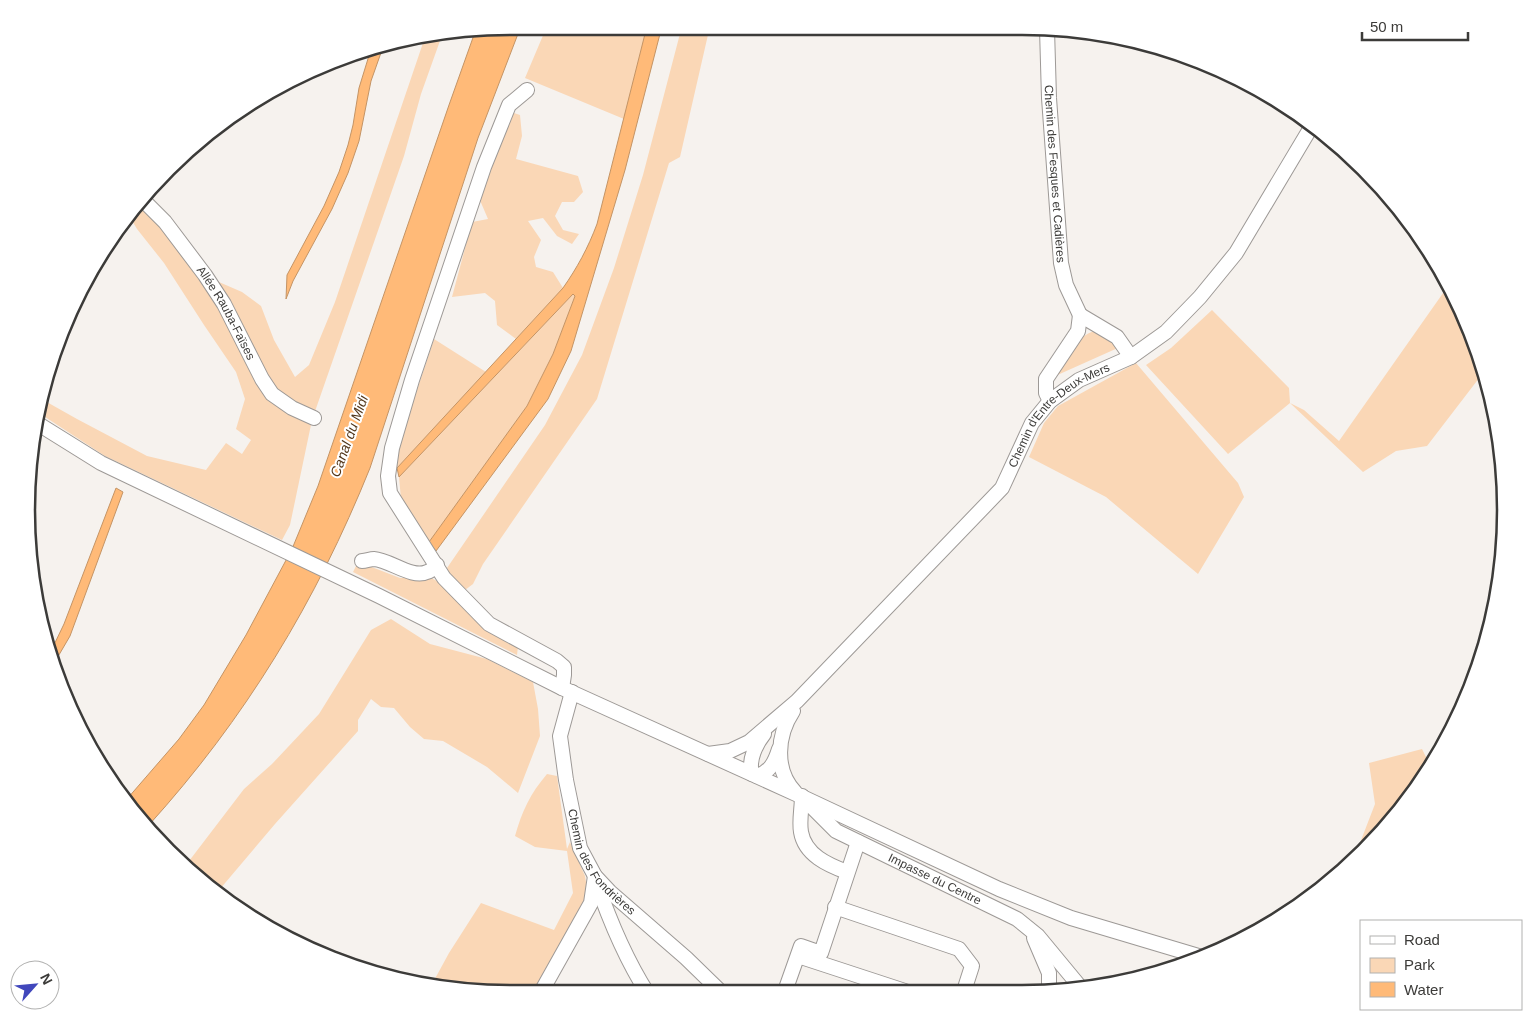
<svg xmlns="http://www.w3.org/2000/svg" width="1532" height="1020" font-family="Helvetica,sans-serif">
<rect width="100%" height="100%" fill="#f6f2ee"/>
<path fill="#fad7b6" d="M547,26h100l-23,93 -99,-41z
M682,26h28l-30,131 -11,6 -72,236 -114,165 -10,20 -8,6 -10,-5 -8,-17 98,-143 37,-70 32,-87 29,-93z
M441,38l-20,56 -17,62 -92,264 -22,105 -8,15 -177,-84 -63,-41 3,-14 32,18 70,37 59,14 20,-27 16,11 9,-14 -15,-11 9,-30 -9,-27 -32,-47 -40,-62 -27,-34 -9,-15 13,-13 64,75 37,16 19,14 13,34 21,37 14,-12 26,-63 89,-262z
M511,112l9,3 2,21 -6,23 62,17 5,16 -9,10h-12l-7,14 8,14 16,4 -7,10 -15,-8 -14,-18 -15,3 13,19 -7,17 2,10 17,5 10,16 -47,51 -19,-14 -2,-24 -10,-8 -33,4 20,-75 16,-3 -9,-21z
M1448,286l21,39 14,48 -56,73 -31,5 -33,21 -73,-69 -62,51 -82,-89 25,-17 41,-38 77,78 1,15 14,7 35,31z
M573,294l2,2 -22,58 -26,52 -98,136 -28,-43 -2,-22z
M1095,331l25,16 -67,30c11,-15 23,-42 42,-46z
M434,339l52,33 -89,96v-18z
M1136,363l102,120 6,14 -46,77 -92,-77 -77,-40 15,-34 14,-17z
M356,566h13l31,12 30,-1 15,9 73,60 -1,9 -164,-83z
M391,619l39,25 57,15 46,23 5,27 2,27 -22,57 -31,-26 -44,-26 -19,-2 -14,-12 -16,-19 -13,-1 -10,-8 -13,21v11l-83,93 -55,65 -34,-24 58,-76 28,-25 47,-50 52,-84z
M1422,749l9,18 -7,12 -60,73 -11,9 22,-57 -6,-41z
M547,774l10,2 10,73 3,-7 15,34 3,18 -54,100h-24l-79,-8 18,-33 32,-50 73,27 19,-37 -6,-42 -32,-4 -20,-11c7,-25 15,-42 32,-62z"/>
<path fill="#ffba78" stroke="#c49465" d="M510,26h11l-43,112 -108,330c-54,134 -125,251 -222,358l-21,-27 52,-60 25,-34 42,-70 46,-86 26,-63 131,-381 26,-73z
M647,26h15l-37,144 -54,181 -23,48 -112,152 -7,-9 98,-136 26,-52 22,-58 -2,-2 -174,183 -2,-9 166,-180c14,-20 25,-40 34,-64z
M383,47l-12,34 -12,60 -11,32 -16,36 -39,72 -7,18 1,-24 37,-69 15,-34 9,-27 5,-20 6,-37 12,-39z
M116,488l7,4 -53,144 -14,24 -4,-11 12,-25z"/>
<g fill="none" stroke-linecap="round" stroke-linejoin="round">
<g stroke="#9d9996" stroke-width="16">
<g id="minor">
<path id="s1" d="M1047,29l2,69 12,165 5,22 14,30"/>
<path d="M527,90l-18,15 -25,62 -72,213 -20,68 -4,28 2,17 54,85 45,46 68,37 7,6v8l-2,13"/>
<path id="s2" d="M143,200l22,22 40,53 19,29 38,75 10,15 20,14 22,10"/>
<path d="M1050,401l-4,-8v-14l32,-48 2,-16 37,22 14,20"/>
<path d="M40,425l61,38 278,133 183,92 234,106 203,95 72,29 134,40"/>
<path d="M362,561c4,0 8,-2 12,-2 16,1 38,20 53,13 4,-1 7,-4 10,-7"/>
<path id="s3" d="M572,692l-12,44 6,44 14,68 15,28 15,16 76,66 37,36"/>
<path d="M793,711c-16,24 -19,59 2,81"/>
<path id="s4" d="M708,754l22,-3 19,-9 48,-41 205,-213 30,-65 18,-22 29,-21 52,-23 35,-25 34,-35 36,-44 74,-124"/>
<path d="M752,774c-4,-14 4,-30 12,-40"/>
<path d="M757,776c13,-4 18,-14 22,-27"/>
<path d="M802,796c0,12 -3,25 -1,36 4,23 27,33 46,40"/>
<path id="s5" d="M809,804l27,27 181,88 21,17 43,52"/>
<path d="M596,881c14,41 29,77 52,113"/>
<path d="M835,907l124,42 13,17 -9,28"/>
<path d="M1034,938l15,35v18"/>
<path d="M798,956l116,38"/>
<path d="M540,994l51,-91 4,-27"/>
<path d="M784,994l17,-48 20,7 37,-111"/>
</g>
</g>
<use href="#minor" stroke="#fff" stroke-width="14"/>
</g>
<g text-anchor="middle" stroke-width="4" stroke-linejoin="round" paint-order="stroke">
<g font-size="12" fill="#3c3b39" stroke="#fff">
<text dy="4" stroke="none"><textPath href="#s1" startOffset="145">Chemin des Fesques et Cadières</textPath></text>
<text dy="4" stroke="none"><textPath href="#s2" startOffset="141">Allée Rauba-Faïses</textPath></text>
<text dy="4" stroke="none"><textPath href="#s4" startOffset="498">Chemin d'Entre-Deux-Mers</textPath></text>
<text dy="4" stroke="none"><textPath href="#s3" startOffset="182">Chemin des Fondrières</textPath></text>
<text dy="4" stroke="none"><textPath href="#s5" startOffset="148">Impasse du Centre</textPath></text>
</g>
<g font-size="14" font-style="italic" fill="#52361a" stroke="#fff">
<text transform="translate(349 436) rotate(-70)" y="5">Canal du Midi</text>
</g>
</g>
<path d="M0 0H1532V1020H0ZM510 35H1022A475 475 0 0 1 1497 510V510A475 475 0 0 1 1022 985H510A475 475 0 0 1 35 510V510A475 475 0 0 1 510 35Z" fill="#fff" fill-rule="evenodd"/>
<path fill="none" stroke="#3c3b39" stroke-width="2.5" d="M510 35H1022A475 475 0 0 1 1497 510V510A475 475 0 0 1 1022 985H510A475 475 0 0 1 35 510V510A475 475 0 0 1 510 35Z"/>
<rect x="1360" y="920" width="162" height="90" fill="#ffffff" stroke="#b1b1b0"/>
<rect x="1370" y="936" width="25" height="8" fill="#ffffff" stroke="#b1b1b0"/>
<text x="1404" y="945" font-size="15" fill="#3c3b39">Road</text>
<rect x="1370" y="958" width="25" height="15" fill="#fad7b6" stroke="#b1b1b0"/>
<text x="1404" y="970" font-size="15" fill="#3c3b39">Park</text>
<rect x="1370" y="982" width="25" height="15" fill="#ffba78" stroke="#b1b1b0"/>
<text x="1404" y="995" font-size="15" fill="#3c3b39">Water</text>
<g transform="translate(35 985) rotate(63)"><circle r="24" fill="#ffffff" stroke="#b1b1b0"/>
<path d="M0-4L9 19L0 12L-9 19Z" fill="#4147bc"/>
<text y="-8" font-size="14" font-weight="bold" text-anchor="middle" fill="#3c3b39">N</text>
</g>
<path d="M1362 32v8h106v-8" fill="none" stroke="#3c3b39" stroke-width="2.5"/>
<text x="1370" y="32" font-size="15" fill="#3c3b39" stroke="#ffffff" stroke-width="4" paint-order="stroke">50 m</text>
</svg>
